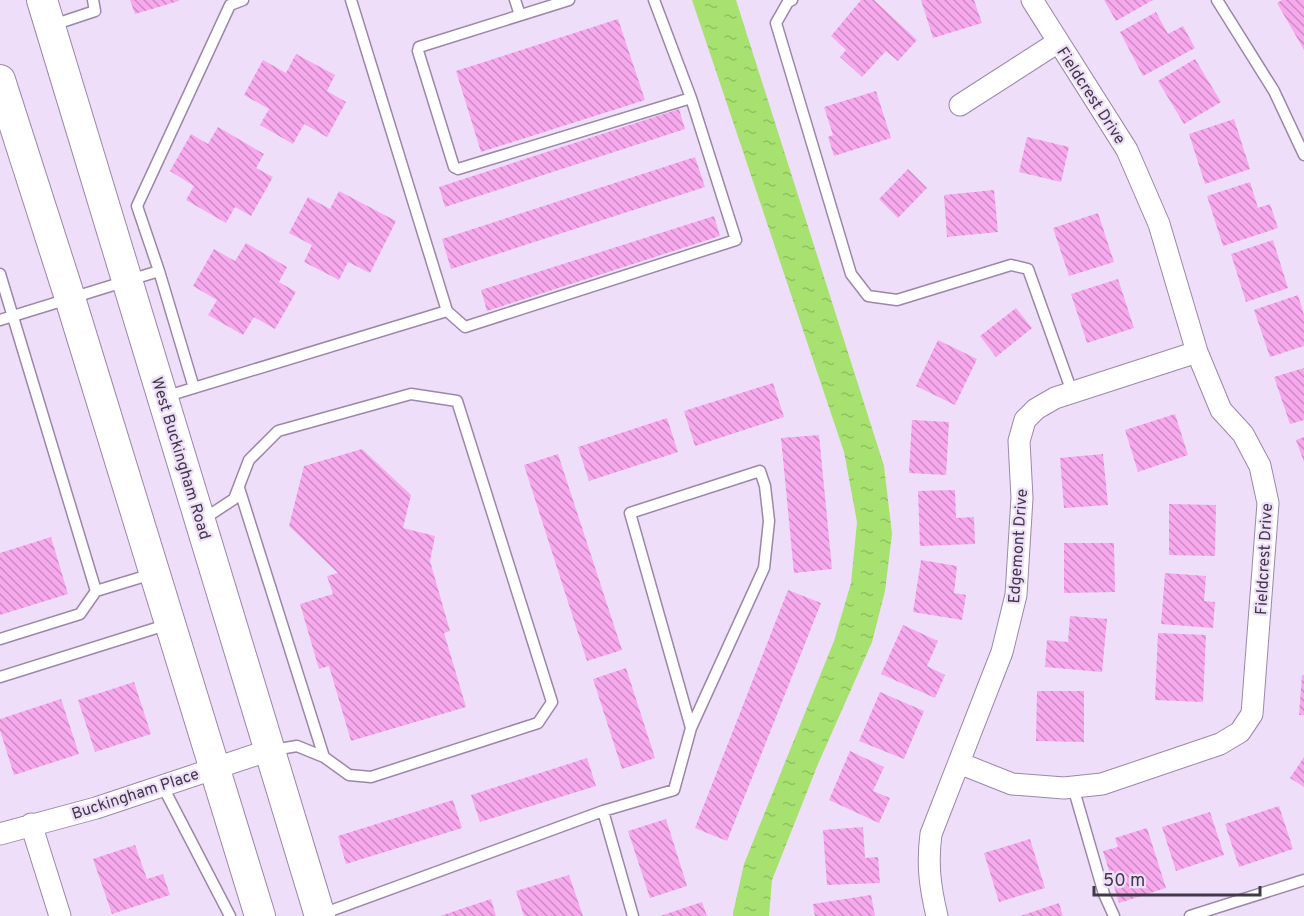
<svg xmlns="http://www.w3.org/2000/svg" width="1304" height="916" font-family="Overpass,sans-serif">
<defs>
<pattern id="water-ripples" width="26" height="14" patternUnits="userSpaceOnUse" patternTransform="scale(1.5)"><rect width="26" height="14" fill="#a7e16f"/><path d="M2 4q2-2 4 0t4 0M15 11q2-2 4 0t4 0" fill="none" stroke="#91c262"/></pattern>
<pattern id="building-back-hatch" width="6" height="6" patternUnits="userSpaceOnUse" patternTransform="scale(1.5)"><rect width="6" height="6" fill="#f8a9ed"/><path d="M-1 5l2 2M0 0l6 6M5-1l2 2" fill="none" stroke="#ca8bc2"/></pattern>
</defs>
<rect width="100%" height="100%" fill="#eedefa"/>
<path fill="url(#water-ripples)" d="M692,0h44l148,466 8,68 -7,57 -13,51 -54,122 -46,116 -3,36h-36v-3l11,-49 90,-223 17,-58 6,-61 -13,-70z"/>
<path fill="url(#building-back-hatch)" d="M130,0h49v1l-44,13z
M861,0h13l43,40 -19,21 -12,-10 -24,26 -22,-20 6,-7 -15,-14z
M921,0h53l8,23 -49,15z
M1104,0h49l-37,21z
M1282,0h22v50l-27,-47z
M1156,12l12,22 15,-8 12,22 -52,28 -23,-44z
M618,19l27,81 -164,52 -25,-81z
M296,54l39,21 -8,16 19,11 -19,35 -23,-13 -11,20 -33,-19 9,-16 -25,-14 19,-35 23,13z
M1195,59l26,43 -37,22 -26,-43z
M876,91l15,47 -57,18 -6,-19 5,-2 -9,-28z
M679,109l6,20 -240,78 -6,-20z
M1234,119l16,50 -45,15 -16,-50z
M218,127l46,27 -8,14 17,9 -22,39 -16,-9 -9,16 -40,-23 8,-14 -24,-15 21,-37 17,10z
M1027,137l42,10 -8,35 -42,-10z
M695,157l10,30 -254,82 -9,-30z
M908,169l19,19 -29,30 -19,-19z
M1250,182l8,26 12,-4 8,24 -55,18 -16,-50z
M994,190l4,42 -51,5 -3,-42z
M339,191l57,30 -26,52 -22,-11 -9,18 -35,-18 8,-17 -23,-12 19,-36 22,12z
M1098,213l16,49 -45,14 -16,-48z
M714,216l6,20 -233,75 -6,-21z
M1273,240l15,48 -42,14 -15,-48z
M246,243l41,24 -8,15 17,10 -21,37 -21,-12 -11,18 -35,-20 9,-15 -24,-14 21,-37 21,12z
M1118,279l16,49 -47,15 -16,-49z
M1298,295l6,20v31l-34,11 -16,-47z
M1016,308l16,20 -36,29 -16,-21z
M938,340l39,19 -22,46 -39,-19z
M1304,368v52l-14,4 -16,-47z
M773,383l11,34 -89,29 -11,-35z
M1175,414l13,41 -50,17 -13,-42z
M667,418l11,34 -89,29 -11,-34z
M912,420l37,2 -3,53 -37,-2z
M819,435l13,134 -38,4 -13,-135z
M1304,437v25l-8,-22z
M362,449l49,46 -8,33 32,8 -5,25 20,70 -6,2 22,74 -115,34 -22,-75 -10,3 -19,-65 33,-10 -6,-18 11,-3 -49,-47 15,-60z
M558,454l64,196 -35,11 -63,-196z
M1103,454l5,51 -44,3 -4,-50z
M955,490l1,28 18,-1 1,27 -55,2 -2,-55z
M1169,504l47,1 -1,51 -46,-1z
M51,537l17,57 -68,21v-62z
M1064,543h50l1,49 -51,1z
M921,560l36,6 -3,27 12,2 -4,25 -49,-8z
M1165,573l41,3 -2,25 11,1 -2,26 -52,-4z
M788,590l33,13 -94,238 -32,-13z
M1070,616l37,3 -5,53 -57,-5 2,-27 21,2z
M903,625l35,16 -11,25 18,9 -10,23 -54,-24z
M1158,633l48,2 -3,67 -48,-2z
M626,668l29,90 -33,11 -29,-90z
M1302,675h2v40h-5z
M134,682l17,52 -56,18 -17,-52z
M1037,691h47v51l-48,-1z
M880,692l44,19 -20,48 -45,-18z
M61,699l18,55 -65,21 -14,-45v-11z
M850,751l34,16 -11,24 17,7 -11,25 -50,-23z
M1304,757v30l-14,-9z
M587,758l9,28 -116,36 -9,-27z
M453,800l9,28 -116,36 -8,-28z
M1279,806l14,43 -54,18 -14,-43z
M1210,812l14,43 -48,16 -14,-44z
M666,819l21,67 -37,12 -22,-67z
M863,827l2,31 13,-1 2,26 -53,2 -4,-55z
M1147,828l19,60 -47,15 -16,-52 15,-4 -3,-9z
M1030,839l15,49 -46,14 -15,-49z
M135,845l12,34 16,-5 7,21 -58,19 -19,-55z
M569,875l14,41h-59l-8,-25z
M871,895l4,21h-60l-2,-12z
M491,899l5,17h-56z
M702,902l5,14h-47z
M1059,903l4,13h-43z"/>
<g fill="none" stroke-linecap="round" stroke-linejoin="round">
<g stroke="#9b88a9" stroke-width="13">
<path id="service" d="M351,0l96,311
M515,0l5,15
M569,0l-150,47 -1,4 36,116 4,2 233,-71
M792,0l-4,2 -12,21 75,251 17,22 29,4 114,-35 17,4 44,123
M1217,0l57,91 30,64
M53,25l42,-14 -2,-11
M0,274l96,317 56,-17
M0,320l159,-49
M194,388l-35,-117 -22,-65 93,-201 13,-5
M164,397l283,-86 18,16 271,-87 -45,-142 -37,-98
M760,471l5,15 4,35 -5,47 -73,160 -61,-215z
M239,488l85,269
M202,520l32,-21 15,-39 29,-29 133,-37 46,7 95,301 -14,21 -167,54 -22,-2 -25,-18 -27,-11 -24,4
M0,639l80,-25 16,-23
M0,677l169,-53
M162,785l68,131
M1073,787l31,107 10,22
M603,811l30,105
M322,914l281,-103 71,-21 17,-62
M1190,916l114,-36"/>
</g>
<g stroke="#9b88a9" stroke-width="23">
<path id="minor" d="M960,105l98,-63
M959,763l53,21 52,4 38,-4 118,-40 20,-12 12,-18 16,-211 -8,-37 -17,-32 -22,-24 -24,-58 -38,-128 -32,-74 -95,-150
M31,824l29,92
M0,834l96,-26 174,-58
M937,916c-7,-29 -10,-52 -6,-82l71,-182 14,-57 6,-97 -3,-57 6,-21 11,-11 19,-11 142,-46"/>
</g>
<g stroke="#9b88a9" stroke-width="32">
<path id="secondary" d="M42,0l278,916
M0,80l70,218 190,618"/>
</g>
<use href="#service" stroke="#fff" stroke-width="10"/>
<use href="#minor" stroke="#fff" stroke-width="21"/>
<use href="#secondary" stroke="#fff" stroke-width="30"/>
</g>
<g text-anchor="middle" stroke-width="4.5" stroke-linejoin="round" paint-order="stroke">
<g font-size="16" fill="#413946" stroke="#eedefa">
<text transform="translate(1092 95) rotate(57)" y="6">Fieldcrest Drive</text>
<text transform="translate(182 458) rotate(73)" y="6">West Buckingham Road</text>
<text transform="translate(1017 546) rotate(-86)" y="6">Edgemont Drive</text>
<text transform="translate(1263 559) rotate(-87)" y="6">Fieldcrest Drive</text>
<text transform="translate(135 793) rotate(-18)" y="6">Buckingham Place</text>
</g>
</g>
<path d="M1094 886v9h166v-9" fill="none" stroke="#413946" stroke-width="3"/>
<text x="1103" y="886" font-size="18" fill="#413946" stroke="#eedefa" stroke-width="4.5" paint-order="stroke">50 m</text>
</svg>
